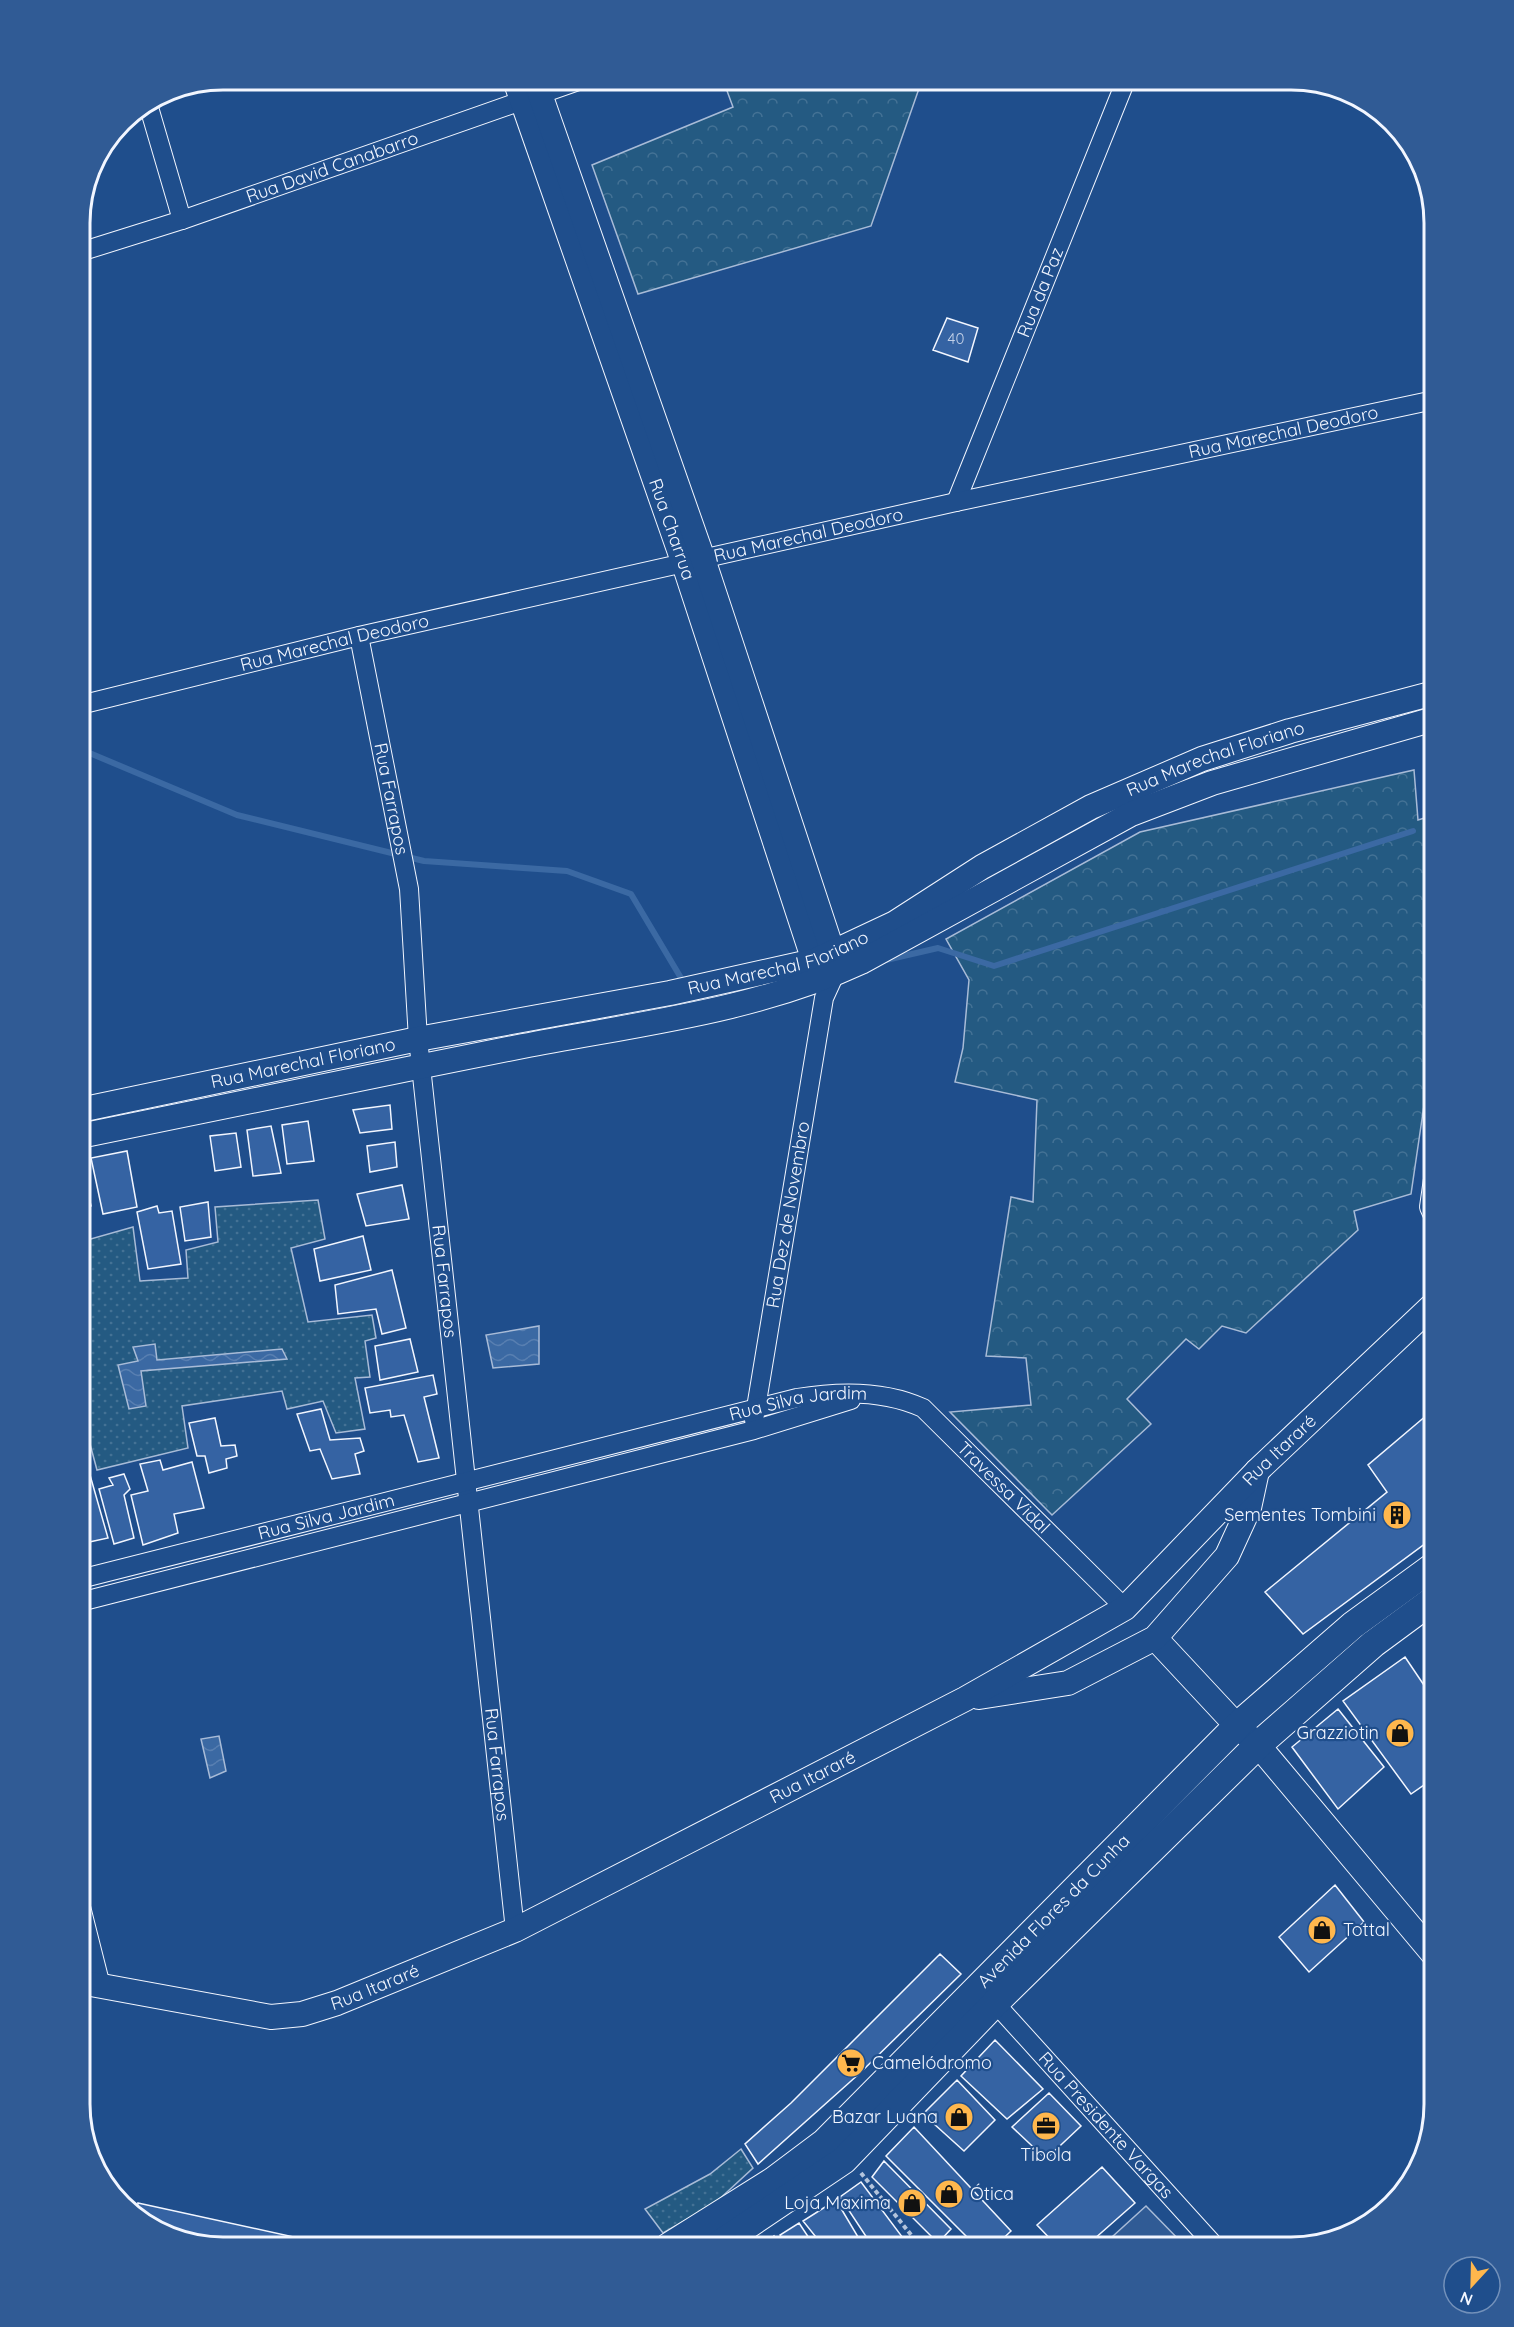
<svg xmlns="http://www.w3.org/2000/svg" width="1514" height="2327" font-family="Quicksand,sans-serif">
<defs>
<pattern id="green-dots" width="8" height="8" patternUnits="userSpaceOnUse" patternTransform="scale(1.5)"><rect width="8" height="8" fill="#245a82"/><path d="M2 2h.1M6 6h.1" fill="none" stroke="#447295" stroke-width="1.8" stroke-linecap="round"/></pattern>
<pattern id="forest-crowns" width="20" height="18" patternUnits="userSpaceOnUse" patternTransform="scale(1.5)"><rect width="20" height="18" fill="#245a82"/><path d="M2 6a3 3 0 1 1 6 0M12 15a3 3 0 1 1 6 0" fill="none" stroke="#447295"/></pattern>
<pattern id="water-waves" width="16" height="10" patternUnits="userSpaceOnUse" patternTransform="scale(1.5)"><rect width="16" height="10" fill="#3b69a3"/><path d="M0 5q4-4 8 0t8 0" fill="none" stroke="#587fb1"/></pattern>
</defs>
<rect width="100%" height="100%" fill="#1f4e8c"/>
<path fill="url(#green-dots)" stroke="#a8bbd7" stroke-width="1.5" d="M318,1200l7,39 -34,9 17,74 64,-7 4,23 -11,3 5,36 -15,1 10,51 -29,4 -13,-32 -36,8 -5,-18 -100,15 6,42 -91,22 -17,-63v-165l53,-15 7,54 48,-3 -2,-28 32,-8 -3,-35z
M741,2149l12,19 -39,36 -51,29 -18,-24 65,-35z"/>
<path fill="url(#forest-crowns)" stroke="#a8bbd7" stroke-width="1.5" d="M723,80h199l-51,146 -233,68 -46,-129 141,-58z
M1414,770l4,50 16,-5v222l-23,157 -57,17 4,19 -112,103 -24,-7 -23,23 -13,-10 -59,60 24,25 -99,91 -102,-103 81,-7 -5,-47 -40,-2 25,-159 22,5 4,-102 -82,-18 8,-34 6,-68 -23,-41 194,-107z"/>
<path fill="#305b95" stroke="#a8bbd7" stroke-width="1.5" d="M1146,2206l40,41h-85z"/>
<path fill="url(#water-waves)" stroke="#a8bbd7" stroke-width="1.5" d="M539,1326v38l-46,4 -7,-33z
M155,1344l2,16 125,-11 5,10 -146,12 5,35 -17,3 -11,-44 20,-4 -5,-14z
M219,1736l7,35 -16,7 -9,-39z"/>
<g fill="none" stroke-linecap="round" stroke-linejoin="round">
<path stroke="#3b69a3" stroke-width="6" d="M80,749l157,66 187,46 143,10 64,23 53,89
M886,960l52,-12 56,18 419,-135
M691,994l4,8 17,-4"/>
</g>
<path fill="#3563a3" stroke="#f2f6ff" stroke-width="1.5" d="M947,318l31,10 -10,34 -35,-12z
M390,1105l2,24 -32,4 -7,-23z
M308,1121l6,40 -27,3 -5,-39z
M271,1126l10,47 -28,3 -6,-46z
M236,1133l5,34 -26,4 -5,-35z
M395,1142l2,25 -27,5 -3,-26z
M127,1151l10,56 -34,7 -12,-56z
M86,1183l5,23 -11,2v-24z
M402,1185l7,34 -43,7 -9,-32z
M208,1202l3,35 -26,4 -5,-34z
M157,1206l2,7 13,-2 9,53 -33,5 -11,-57z
M363,1236l8,34 -51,11 -6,-32z
M392,1270l14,58 -24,6 -6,-25 -38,5 -3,-29z
M410,1339l8,33 -38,8 -5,-34z
M433,1375l4,19 -13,3 15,61 -21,4 -14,-47 -13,2 -1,-7 -20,3 -5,-25z
M321,1409l9,31 30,-2 4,13 -9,3 5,20 -28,5 -12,-30 -10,2 -13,-37z
M1434,1409v128l-131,97 -38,-42 122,-100 -19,-27z
M215,1418l6,28 14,-1 2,11 -11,3 1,9 -18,5 -4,-17h-8l-8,-33z
M160,1460l3,10 29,-8 12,46 -30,6 4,19 -35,12 -12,-50 17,-4 -8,-27z
M86,1461l22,77 -28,6v-82z
M124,1474l6,15 -6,6 10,43 -20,6 -15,-55 14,-4 -4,-7z
M80,1657l4,16 -4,1z
M1405,1657l29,43v78l-23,16 -68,-93z
M1338,1709l46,58 -46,42 -46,-62z
M1335,1885l29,37 -55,50 -30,-35z
M940,1954l21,20 -101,99 -102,91 -13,-20 46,-41z
M995,2040l48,49 -36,30 -46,-43z
M957,2080l38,40 -31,31 -41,-37z
M1049,2093l32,33 -35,33 -34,-32z
M914,2127l97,104 -17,16h-17l-91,-91z
M884,2161l67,68 -13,14 -66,-66z
M1102,2167l33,36 -50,44h-27l-21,-22z
M861,2182l42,56 -12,9h-18l-33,-50z
M836,2200l28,47h-40l-21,-26z
M138,2203l165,36 -2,8h-87l-70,-24 -8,-9z
M799,2223l16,24h-28l-7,-12z
M774,2236l7,11h-19z"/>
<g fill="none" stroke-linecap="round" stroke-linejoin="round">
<g stroke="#f2f6ff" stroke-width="20">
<g id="minor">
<path d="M148,104l34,116"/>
<path id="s1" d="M80,252l102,-32 399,-140"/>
<path id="s2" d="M956,502l170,-422"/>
<path id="s3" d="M359,636l50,253 9,150 97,891"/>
<path id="s4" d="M80,705l279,-69 597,-134 478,-102"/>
<path d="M1434,1218l-5,-11 5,-35"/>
<path id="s5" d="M754,1420l70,-422 11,-24"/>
<path id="s6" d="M80,1579l717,-181c42,-7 87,-8 126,10l202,200"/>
<path d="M80,1602l674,-172 97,-30"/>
<path d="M80,1903l21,83"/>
<path id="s7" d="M995,2003l221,244"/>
</g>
</g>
<g stroke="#f2f6ff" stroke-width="26">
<g id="tertiary">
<path id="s8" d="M515,80l169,484 130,397 2,15"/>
<path d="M535,80l168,479 130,394 1,14"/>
<path id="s9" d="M80,1110l338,-71 252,-46 144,-32 81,-38 87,-56 109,-60 111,-48 88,-28 144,-38"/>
<path d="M80,1136c147,-30 295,-61 443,-90 113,-22 233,-35 338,-84l270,-148 81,-31 222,-64"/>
<path d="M1155,1638l82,88 21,19 176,210"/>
<path d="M979,1697l89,-14 87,-45 72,-82 22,-48 8,-37"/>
<path id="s10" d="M80,1982l191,35 31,-3 35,-11 178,-73 450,-231 160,-91 132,-137 177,-167"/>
</g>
</g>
<g stroke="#f2f6ff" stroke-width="29">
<g id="secondary">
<path id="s11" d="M668,2247l105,-66 52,-39 412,-416 116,-101 81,-59"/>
<path d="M715,2247l129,-87 151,-157 263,-258 115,-101 61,-45"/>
</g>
</g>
<path stroke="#b3c4dc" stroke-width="4" stroke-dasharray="4.5 3" stroke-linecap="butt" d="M861,2173l60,74"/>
<use href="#minor" stroke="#1f4e8c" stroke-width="18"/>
<use href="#tertiary" stroke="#1f4e8c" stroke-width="24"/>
<use href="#secondary" stroke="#1f4e8c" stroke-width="27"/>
</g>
<defs>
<g id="building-disc" transform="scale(1.5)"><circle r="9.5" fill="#ffb74d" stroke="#1f4e8c"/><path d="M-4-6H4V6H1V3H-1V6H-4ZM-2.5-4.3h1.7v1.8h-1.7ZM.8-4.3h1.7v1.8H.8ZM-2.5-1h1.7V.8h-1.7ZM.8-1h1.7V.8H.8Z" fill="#111"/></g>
<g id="shop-disc" transform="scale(1.5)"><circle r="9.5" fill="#ffb74d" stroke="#1f4e8c"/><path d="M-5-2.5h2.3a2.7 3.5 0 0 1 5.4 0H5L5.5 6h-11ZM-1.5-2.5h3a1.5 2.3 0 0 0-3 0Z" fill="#111"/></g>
<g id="supermarket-disc" transform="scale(1.5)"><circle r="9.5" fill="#ffb74d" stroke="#1f4e8c"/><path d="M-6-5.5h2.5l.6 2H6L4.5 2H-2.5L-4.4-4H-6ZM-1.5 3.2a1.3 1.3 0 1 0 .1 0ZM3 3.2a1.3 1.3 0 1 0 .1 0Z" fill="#111"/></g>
<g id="office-disc" transform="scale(1.5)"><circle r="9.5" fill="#ffb74d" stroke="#1f4e8c"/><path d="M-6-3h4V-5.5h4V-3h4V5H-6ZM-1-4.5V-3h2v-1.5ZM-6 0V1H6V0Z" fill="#111"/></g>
</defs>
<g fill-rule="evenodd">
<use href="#building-disc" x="1397" y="1515"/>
<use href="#shop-disc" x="1400" y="1733"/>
<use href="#shop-disc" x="1322" y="1930"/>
<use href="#supermarket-disc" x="851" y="2063"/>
<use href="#shop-disc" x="959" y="2117"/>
<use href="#office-disc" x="1046" y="2126"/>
<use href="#shop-disc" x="949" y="2194"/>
<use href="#shop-disc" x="912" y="2203"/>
</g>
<g text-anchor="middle" stroke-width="4.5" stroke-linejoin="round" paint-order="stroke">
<g font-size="15" fill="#c3d1e8">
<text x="956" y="344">40</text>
</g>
<g font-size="18" fill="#f2f6ff" stroke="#1f4e8c">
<text dy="6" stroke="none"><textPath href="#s1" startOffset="266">Rua David Canabarro</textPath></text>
<text dy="6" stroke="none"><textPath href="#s2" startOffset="226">Rua da Paz</textPath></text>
<text dy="6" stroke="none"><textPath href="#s4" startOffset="1234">Rua Marechal Deodoro</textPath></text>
<text dy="6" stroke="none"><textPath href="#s8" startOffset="476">Rua Charrua</textPath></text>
<text dy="6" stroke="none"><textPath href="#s4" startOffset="748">Rua Marechal Deodoro</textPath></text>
<text dy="6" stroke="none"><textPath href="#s4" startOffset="262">Rua Marechal Deodoro</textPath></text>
<text dy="6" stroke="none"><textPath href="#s9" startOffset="1200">Rua Marechal Floriano</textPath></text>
<text dy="6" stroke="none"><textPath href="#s3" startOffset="166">Rua Farrapos</textPath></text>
<text dy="6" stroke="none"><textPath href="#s9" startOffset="714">Rua Marechal Floriano</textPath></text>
<text dy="6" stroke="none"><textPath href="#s9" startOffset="228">Rua Marechal Floriano</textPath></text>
<text dy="6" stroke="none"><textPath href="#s5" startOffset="208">Rua Dez de Novembro</textPath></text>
<text dy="6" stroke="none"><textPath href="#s3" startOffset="652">Rua Farrapos</textPath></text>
<text dy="6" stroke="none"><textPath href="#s6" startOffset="740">Rua Silva Jardim</textPath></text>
<text dy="6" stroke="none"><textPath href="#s10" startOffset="1365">Rua Itararé</textPath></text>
<text dy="6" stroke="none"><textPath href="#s6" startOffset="981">Travessa Vidal</textPath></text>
<text dy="6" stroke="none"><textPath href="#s6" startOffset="254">Rua Silva Jardim</textPath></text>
<text dy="6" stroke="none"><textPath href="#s3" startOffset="1138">Rua Farrapos</textPath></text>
<text dy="6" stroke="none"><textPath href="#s10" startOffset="789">Rua Itararé</textPath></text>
<text dy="6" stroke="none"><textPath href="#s11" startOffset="514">Avenida Flores da Cunha</textPath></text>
<text dy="6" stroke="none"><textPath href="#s10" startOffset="303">Rua Itararé</textPath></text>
<text dy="6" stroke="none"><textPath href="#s7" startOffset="165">Rua Presidente Vargas</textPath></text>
</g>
<g font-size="18" fill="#f2f6ff" stroke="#1f4e8c" text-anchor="end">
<text x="1376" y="1521">Sementes Tombini</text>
<text x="1379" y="1739">Grazziotin</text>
<text x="1343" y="1936" text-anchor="start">Tottal</text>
<text x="872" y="2069" text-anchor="start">Camelódromo</text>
<text x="938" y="2123">Bazar Luana</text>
<text x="1046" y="2161" text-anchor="middle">Tibola</text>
<text x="970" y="2200" text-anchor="start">Ótica</text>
<text x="891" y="2209">Loja Maxima</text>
</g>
</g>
<path d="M0 0H1514V2327H0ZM223 90H1291A133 133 0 0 1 1424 223V2104A133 133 0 0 1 1291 2237H223A133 133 0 0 1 90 2104V223A133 133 0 0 1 223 90Z" fill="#305b95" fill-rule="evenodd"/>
<path fill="none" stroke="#f2f6ff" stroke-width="3" d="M223 90H1291A133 133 0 0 1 1424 223V2104A133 133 0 0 1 1291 2237H223A133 133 0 0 1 90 2104V223A133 133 0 0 1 223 90Z"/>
<g transform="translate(1472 2285) rotate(202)"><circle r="28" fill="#1f4e8c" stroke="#7391ba" stroke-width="1.5"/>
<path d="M0-4.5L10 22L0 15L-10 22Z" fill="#ffb74d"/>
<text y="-9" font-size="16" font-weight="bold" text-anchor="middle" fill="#f2f6ff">N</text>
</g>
</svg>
